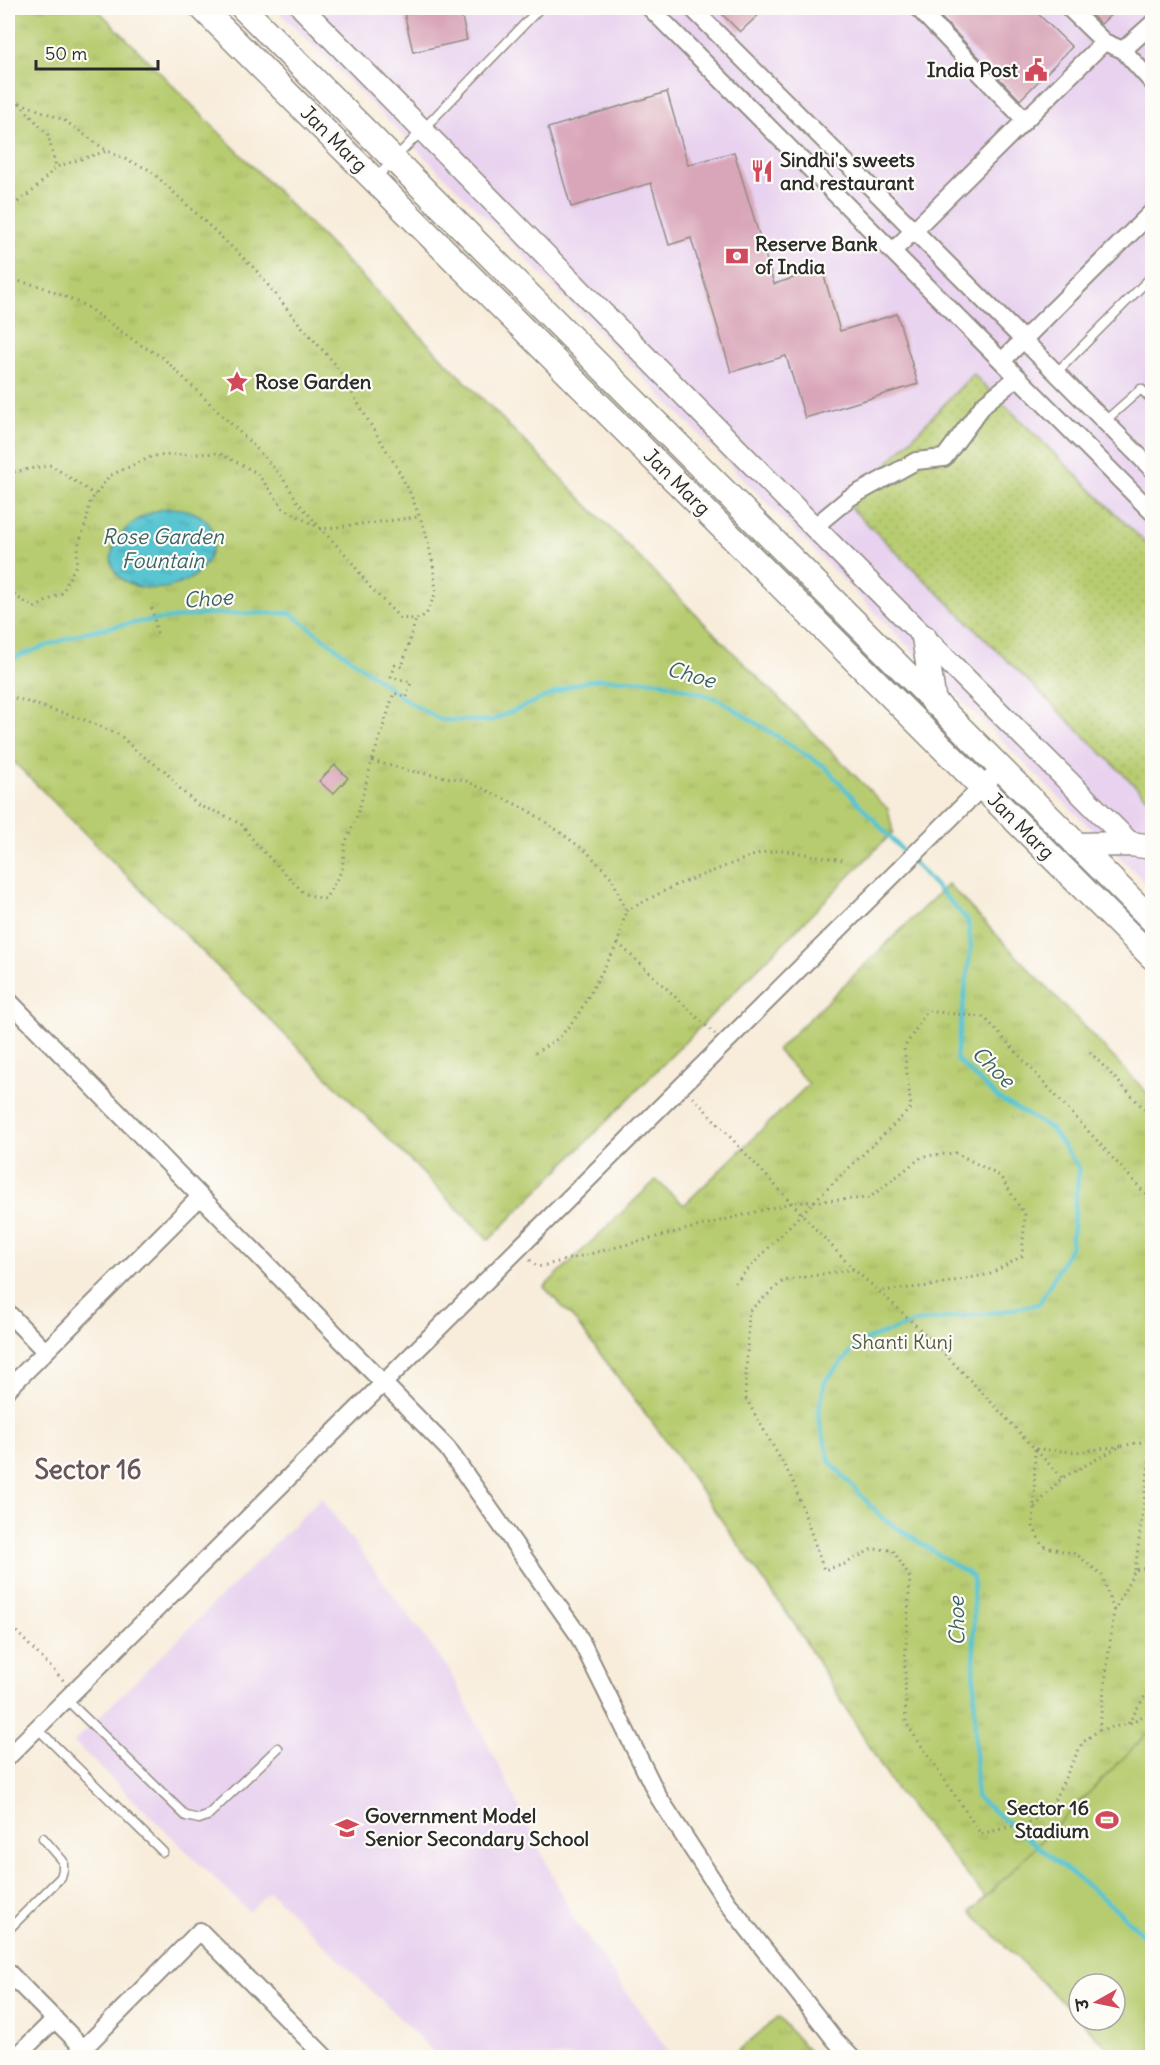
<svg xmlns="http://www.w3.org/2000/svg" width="1160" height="2065" font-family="Delius,'Playpen Sans Deva',sans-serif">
<defs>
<pattern id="grass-dots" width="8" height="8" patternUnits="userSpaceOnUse" patternTransform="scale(1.5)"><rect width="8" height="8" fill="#b7cc70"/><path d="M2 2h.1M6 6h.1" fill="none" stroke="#9eaf61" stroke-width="1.8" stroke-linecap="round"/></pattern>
<pattern id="park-tufts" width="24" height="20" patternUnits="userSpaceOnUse" patternTransform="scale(1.5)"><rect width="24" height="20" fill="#b7cc70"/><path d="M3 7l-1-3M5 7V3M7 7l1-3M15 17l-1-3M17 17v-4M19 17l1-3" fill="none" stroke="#9eaf61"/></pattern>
<pattern id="water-ripples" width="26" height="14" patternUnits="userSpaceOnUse" patternTransform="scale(1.5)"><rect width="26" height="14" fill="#59c5d1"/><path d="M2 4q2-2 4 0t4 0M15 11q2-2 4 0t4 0" fill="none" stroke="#4aa0aa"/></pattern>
</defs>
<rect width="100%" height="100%" fill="#fdfcf7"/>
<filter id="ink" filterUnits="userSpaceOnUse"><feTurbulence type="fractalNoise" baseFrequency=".0167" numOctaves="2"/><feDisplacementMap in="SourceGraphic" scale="12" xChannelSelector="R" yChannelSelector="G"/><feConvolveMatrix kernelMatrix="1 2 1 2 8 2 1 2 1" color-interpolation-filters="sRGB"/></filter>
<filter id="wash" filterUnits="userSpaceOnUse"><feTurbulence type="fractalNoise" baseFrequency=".008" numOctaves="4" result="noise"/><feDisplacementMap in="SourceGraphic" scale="24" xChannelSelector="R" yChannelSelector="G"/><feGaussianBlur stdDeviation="1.35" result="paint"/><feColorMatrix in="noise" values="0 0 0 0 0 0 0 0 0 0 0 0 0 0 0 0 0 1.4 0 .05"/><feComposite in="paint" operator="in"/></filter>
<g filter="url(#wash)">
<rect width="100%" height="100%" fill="#f8eddb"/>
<path fill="#e8d2ef" d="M275,8h877v881l-166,-164 -510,-517z
M321,1498l128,172 50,96 75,153 99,138h-234l-170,-166 -20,21 -175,-170z"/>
<path fill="url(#grass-dots)" stroke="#717c4e" stroke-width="1.5" d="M973,374l179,175v253l-304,-297z"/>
<path fill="url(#park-tufts)" stroke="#717c4e" stroke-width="1.5" d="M8,8h88l792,801 5,23 -404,408 -481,-484z
M948,884l204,214v638l-165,163 -93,-112 -97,-159 -136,-194 -88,-116 -29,-31 112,-107 28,25 125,-121 -32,-34z
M778,2017l36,40h-83z"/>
<path fill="#b7cc70" stroke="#717c4e" stroke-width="1.5" d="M1152,1729v328h-35l-37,-37h35v-36h-36v35l-108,-107z"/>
<path fill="url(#water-ripples)" stroke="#42787e" stroke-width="1.5" d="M167,508c30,0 58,15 42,49 -23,52 -124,35 -91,-18 12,-18 28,-26 49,-31z"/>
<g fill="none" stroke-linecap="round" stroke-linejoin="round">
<path stroke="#59c5d1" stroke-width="4.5" d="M8,660l77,-28 53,-10 71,-8 81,-1 117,88 34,19 49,1 83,-36 25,-6 60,2 60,18 106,67 144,155 3,26 -15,112 42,39 53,31 28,39 -8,78 -32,58 -41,8 -82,10 -56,20 -35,39 -7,35 12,46 52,56 91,59 3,220 140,112 36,34"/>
</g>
<g id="blocks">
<path fill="#d9a6b9" d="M403,8h57l7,32 -54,12z
M716,8h50l-26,24z
M932,8h100l40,39 -52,53z
M1084,8h34l-17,16z
M667,92l21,73 46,-13 40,132 48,-15 18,62 57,-17 21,70 -113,34 -19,-62 -55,16 -40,-134 -22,7 -18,-62 -80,24 -23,-79z
M335,765l13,13 -15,16 -14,-13z"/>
</g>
</g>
<g filter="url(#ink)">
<use href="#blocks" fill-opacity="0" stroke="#928c83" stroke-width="1.5"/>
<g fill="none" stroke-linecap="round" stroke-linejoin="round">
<g stroke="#928c83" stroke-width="11">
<path id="service" d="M375,179l165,-171
M1056,373l96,-97
M1105,421l36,-32 11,11
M66,1699l120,117 13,3 8,-3 71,-68
M37,1728l126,124
M8,1930l53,-53 2,-7v-9l-20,-23"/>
</g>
<g stroke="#928c83" stroke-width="20">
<path id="minor" d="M650,8l502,504
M692,8l460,461
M918,8l106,111
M1104,42l19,8 29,32
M1123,50l29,-26
M893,251l211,-209 -35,-34
M1002,361l150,-149
M814,527l35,-29 67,-37 28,-3 40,-54 34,-27
M8,1000l439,448 130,185 82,165 68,104 108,138 17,18
M8,1313l37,38
M8,1389l192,-192
M8,1757l992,-988
M8,1972l85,86
M84,2048l116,-117 126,127
M15,2058l40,-39"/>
</g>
<g stroke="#928c83" stroke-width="24">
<path id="tertiary" d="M302,8l512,519 317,317"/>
</g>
<g stroke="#928c83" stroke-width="27">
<path id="secondary" d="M202,8l950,949
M243,8l909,912
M924,637l10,66
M1076,845l55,-1 21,3"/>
</g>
<path stroke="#928c83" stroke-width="3" stroke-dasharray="1.5 4.5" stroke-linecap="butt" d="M8,102h10l46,18 43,31 43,19 105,99 41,51 40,45 33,57 26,42 15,29 15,37 8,34 3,28 -10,23 -10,4 -16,-1 -30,-31 -23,-31 -26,-27 -38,-21 -26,-35 -38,-20 -66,3 -44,20 -19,26 -4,21 -7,20 -3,22 -14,28 -28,15 -26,-17
M19,103l29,32 8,32
M8,209l26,-19 22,-23 51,-16
M8,279l32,7 44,19 55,39 23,13 94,91 26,29 16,25 23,27 98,-12
M8,473l43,-8 44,30
M152,608l5,25
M15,698l70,22 35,15 17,17 28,19 17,20 17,15 23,8 20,11 15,20 48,49 20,5 17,-29 3,-26 13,-31 14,-52 22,-68 13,4 4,-15 -20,-5 4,-12 7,2 14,-48
M372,761l43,11 49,8 60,28 19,12 44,32 25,26 14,33 -8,32 97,91
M626,911l48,-25 86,-33 21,-3 61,10
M1090,1052l62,65
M535,1053l24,-15 19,-23 40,-72
M693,1097l160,172c65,54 123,117 182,180l41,3 45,-6
M530,1260l8,7 253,-64 78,-5 54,-42 33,-3 44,23 25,39 -3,41 -32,18 -61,12 -49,5
M853,1269l-70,12 -34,30 -4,86 48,84 31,89 21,-6 27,-15 21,1 17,28 -5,86 1,59 75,111 49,-12 19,-11 33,-68 17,-13 15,-119 21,-41 17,-3
M735,1283l66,-69 110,-106 -7,-60 23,-37 57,6 168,184
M1035,1449l-1,59 28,-30 59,-32 31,-6
M1036,1450l26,28
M1034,1508l-1,18 9,20 34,8 26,21 12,36
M1135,1570l17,-129
M8,1623l56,58
M1130,1723l22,-12
M1099,1730l29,-6 24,-40"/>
<use href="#service" stroke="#fff" stroke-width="8"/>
<use href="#minor" stroke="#fff" stroke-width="16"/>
<use href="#tertiary" stroke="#fff" stroke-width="21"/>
<use href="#secondary" stroke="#fff" stroke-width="24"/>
</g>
</g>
<defs>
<g id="civic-bare" transform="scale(1.8)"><path d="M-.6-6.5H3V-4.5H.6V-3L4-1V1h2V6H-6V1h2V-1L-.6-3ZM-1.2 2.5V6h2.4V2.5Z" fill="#d1495b" stroke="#fdfcf7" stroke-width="2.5" paint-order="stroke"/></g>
<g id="restaurant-bare" transform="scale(1.8)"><path d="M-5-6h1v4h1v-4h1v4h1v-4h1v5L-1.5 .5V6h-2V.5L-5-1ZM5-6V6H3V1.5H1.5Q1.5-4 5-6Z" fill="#d1495b" stroke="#fdfcf7" stroke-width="2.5" paint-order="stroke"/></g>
<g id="bank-bare" transform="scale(1.8)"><path d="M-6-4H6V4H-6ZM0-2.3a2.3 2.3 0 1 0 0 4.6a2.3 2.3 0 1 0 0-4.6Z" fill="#d1495b" stroke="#fdfcf7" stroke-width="2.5" paint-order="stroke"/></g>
<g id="sight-bare" transform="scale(1.8)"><path d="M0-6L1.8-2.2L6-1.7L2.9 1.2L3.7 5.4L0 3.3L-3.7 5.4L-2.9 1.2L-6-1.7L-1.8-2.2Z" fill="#d1495b" stroke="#fdfcf7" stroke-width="2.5" paint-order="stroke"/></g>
<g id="stadium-bare" transform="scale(1.8)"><path d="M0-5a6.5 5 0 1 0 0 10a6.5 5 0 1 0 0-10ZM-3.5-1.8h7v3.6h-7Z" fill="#d1495b" stroke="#fdfcf7" stroke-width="2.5" paint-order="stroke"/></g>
<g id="school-bare" transform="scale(1.8)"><path d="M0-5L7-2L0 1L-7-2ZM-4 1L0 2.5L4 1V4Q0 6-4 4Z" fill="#d1495b" stroke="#fdfcf7" stroke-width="2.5" paint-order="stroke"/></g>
</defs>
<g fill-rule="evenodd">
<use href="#civic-bare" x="1036" y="70"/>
<use href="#restaurant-bare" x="762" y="171"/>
<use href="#bank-bare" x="737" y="256"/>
<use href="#sight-bare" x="237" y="382"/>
<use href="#stadium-bare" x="1107" y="1820"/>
<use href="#school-bare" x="347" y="1828"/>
</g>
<g text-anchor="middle" stroke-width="4.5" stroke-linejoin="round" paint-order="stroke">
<g font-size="20" font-weight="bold" fill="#2b2b2b" stroke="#fdfcf7" text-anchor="start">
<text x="1018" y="77" text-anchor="end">India Post</text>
<text x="780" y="167">Sindhi's sweets<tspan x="780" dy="23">and restaurant</tspan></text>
<text x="755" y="251">Reserve Bank<tspan x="755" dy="23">of India</tspan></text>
<text x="255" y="389">Rose Garden</text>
<text x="1089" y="1815" text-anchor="end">Sector 16<tspan x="1089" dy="23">Stadium</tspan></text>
<text x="365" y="1823">Government Model<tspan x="365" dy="23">Senior Secondary School</tspan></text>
</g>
<g font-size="20" fill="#2b2b2b" stroke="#fdfcf7">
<text transform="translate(334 139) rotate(45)" y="7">Jan Marg</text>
<text transform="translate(677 482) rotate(45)" y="7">Jan Marg</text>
<text transform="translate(1021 826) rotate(45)" y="7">Jan Marg</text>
</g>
<g font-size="20" fill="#555b40" stroke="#fdfcf7">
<text x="902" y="1349">Shanti Kunj</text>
</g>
<g font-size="21" font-style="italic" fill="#3b6165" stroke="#fdfcf7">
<text x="163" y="544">Rose Garden<tspan x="163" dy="24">Fountain</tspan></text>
<text transform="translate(208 599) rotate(-4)" y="7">Choe</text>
<text transform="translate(691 675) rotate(16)" y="7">Choe</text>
<text transform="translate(993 1067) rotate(44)" y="7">Choe</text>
<text transform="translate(957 1621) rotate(-91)" y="7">Choe</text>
</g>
<g font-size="26" font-weight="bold" fill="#68565d" stroke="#fdfcf7">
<text x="88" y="1479">Sector 16</text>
</g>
</g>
<rect width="1160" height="2065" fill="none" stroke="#fdfcf7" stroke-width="30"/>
<g transform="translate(1097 2002) rotate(261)"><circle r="28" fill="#fdfcf7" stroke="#a9a8a5" stroke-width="1.5"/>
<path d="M0-4.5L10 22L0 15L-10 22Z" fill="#d1495b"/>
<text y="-9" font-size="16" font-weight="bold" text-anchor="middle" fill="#2b2b2b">उ</text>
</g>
<path d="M36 60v9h122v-9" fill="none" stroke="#2b2b2b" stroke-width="3"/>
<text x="45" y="60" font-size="18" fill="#2b2b2b" stroke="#fdfcf7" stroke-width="4.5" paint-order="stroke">50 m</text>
</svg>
